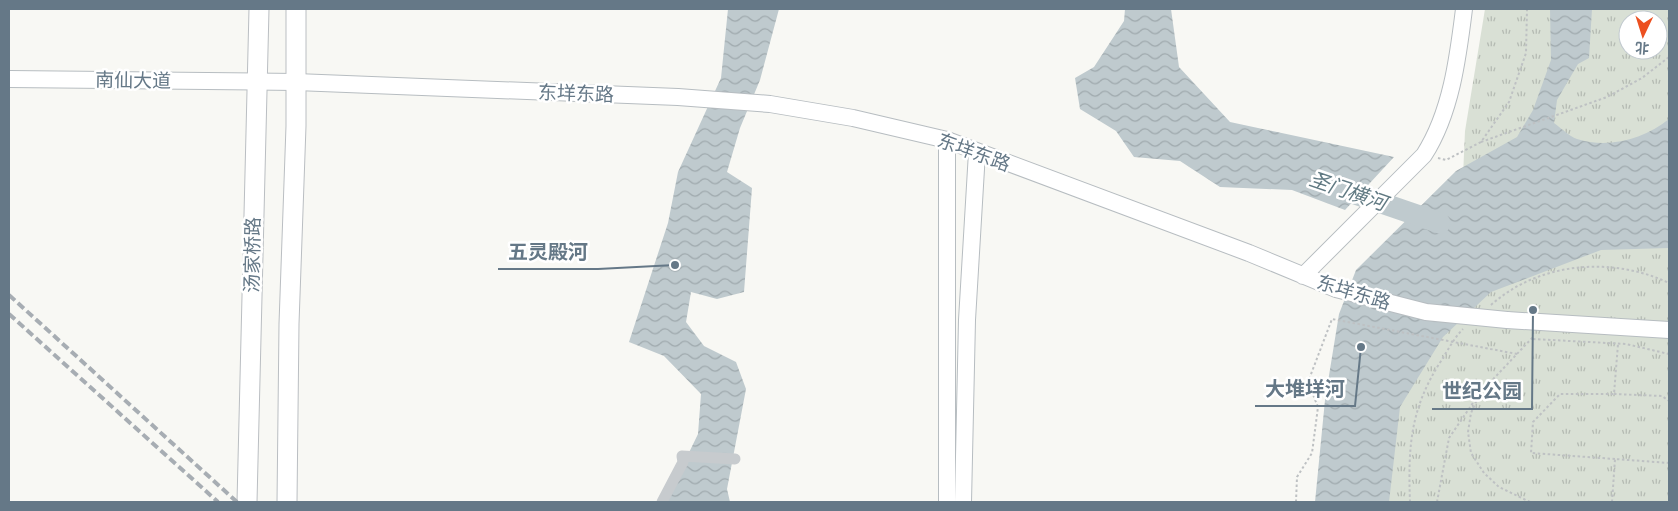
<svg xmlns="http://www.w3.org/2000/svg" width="1678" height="511" font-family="Mulish,'Noto Sans SC',sans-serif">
<defs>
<pattern id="park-tufts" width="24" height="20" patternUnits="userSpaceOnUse" patternTransform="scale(1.25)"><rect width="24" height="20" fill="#d9e0d5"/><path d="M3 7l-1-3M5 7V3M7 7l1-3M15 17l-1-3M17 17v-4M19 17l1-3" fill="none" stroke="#b4bab2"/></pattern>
<pattern id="water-waves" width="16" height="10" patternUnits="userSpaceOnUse" patternTransform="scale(1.25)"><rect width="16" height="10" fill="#bfcace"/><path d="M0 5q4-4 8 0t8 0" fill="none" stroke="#9fa9ad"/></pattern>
</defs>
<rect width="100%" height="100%" fill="#f8f8f4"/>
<path fill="url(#park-tufts)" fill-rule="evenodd" d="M1485,9h184v493h-331l124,-303 3,-68zM1628,20h30v30h-30z"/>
<path fill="url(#water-waves)" d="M728,9h51l-19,71 -20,48 -13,44 25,16 -8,104 -27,7 -26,-7 -5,30 18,24 32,16 10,27 -19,100 3,13h-65l33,-68 3,-40 -37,-38 -35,-14 39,-119 10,-51 43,-94z
M1125,9h46l8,58 51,55 164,35 -49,53 -53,-20 -72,-3 -40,-26 -46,-4 -18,-26 -36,-22 -5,-31 19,-11 30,-46z
M1550,9h42l-3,49 -11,6 -21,36 -3,23c7,5 15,13 23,16 32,10 67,0 92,-20v129l-68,2 -110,42 -48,45 -43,70 -11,95h-74l10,-102 14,-86 17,-44 100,-99 61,-34 16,-27 18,-50z"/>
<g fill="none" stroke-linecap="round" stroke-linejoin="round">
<path stroke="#bfcace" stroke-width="21" d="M1332,186l108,37"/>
<g stroke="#b7bdc1" stroke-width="18">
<path id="secondary" d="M9,79l287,3 382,15 92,7 83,14 94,22 302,113 87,36
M947,140v362
M1303,276l121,-121c27,-42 34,-97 40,-146
M1507,320l162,10
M963,502l4,-182 10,-168"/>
</g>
<g stroke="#babec2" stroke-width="21">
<path id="primary" d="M247,502l12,-493
M287,502l2,-178 7,-198v-117"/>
</g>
<path stroke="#bec1c3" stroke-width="2" stroke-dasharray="2.5 2.5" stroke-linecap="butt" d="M1481,142l126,-45 35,-19 27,-21
M1438,158l8,2 35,-18 28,-40 17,-49 1,-44
M1491,305c48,-43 121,-49 178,-22
M1533,339l93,5 43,10
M1614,394l48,2 7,5
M1615,459l-84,-6 2,-31 27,-28h54l4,-50
M1296,502l1,-25 15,-24 6,-46 -10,-25 24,-63 185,35
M1410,502c-2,-55 0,-93 31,-141 7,-11 13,-23 22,-32
M1437,502l12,-64 28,-41
M1530,502l-31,-15 -15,-14 -13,-20 -3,-21 3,-19 9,-20 54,-57
M1612,502l3,-43 54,4"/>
<path stroke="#c7cbce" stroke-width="11" d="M662,502l21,-40 -1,-6 53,3"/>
<use href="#secondary" stroke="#fff" stroke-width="16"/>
<use href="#primary" stroke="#fff" stroke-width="19"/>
<path stroke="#a7adb3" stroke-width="4" stroke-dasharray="8 4" stroke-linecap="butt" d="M9,295l228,207
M9,314l209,188"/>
<g stroke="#b7bdc1" stroke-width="18" stroke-linecap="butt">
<path id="secondary-bridge" d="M1336,289l90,23 81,8"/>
</g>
<use href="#secondary-bridge" stroke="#fff" stroke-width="16"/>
</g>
<g text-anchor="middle" stroke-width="5" stroke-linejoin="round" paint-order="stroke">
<g font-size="19" fill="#657887" stroke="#fff">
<text transform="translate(133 80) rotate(1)" y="7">南仙大道</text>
<text transform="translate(576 93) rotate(2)" y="7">东垟东路</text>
<text transform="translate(974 152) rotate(20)" y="7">东垟东路</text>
<text transform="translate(252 255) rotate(-89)" y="7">汤家桥路</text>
<text transform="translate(1354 292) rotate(17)" y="7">东垟东路</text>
</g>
<g font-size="20" font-style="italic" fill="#617a83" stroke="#fff">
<text transform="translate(1348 191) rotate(19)" y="7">圣门横河</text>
</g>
</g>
<path fill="none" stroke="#657887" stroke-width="2" d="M675 265L598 269H498M1361 347L1355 406H1255M1533 310L1532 409H1432"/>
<g fill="#657887" stroke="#fff" stroke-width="2">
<circle cx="675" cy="265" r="5"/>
<circle cx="1361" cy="347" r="5"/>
<circle cx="1533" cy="310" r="5"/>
</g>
<g font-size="20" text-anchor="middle" font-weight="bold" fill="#657887" stroke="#fff" stroke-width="5" stroke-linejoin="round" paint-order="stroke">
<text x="548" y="259">五灵殿河</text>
<text x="1305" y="396">大堆垟河</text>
<text x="1482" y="398">世纪公园</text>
</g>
<rect width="1678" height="511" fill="none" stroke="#657887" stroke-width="20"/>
<g transform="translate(1643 35) rotate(184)"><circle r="24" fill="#ffffff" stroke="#c1c9cf"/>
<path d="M0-4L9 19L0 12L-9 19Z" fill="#ec5020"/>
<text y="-8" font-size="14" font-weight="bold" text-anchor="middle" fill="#657887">北</text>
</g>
</svg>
